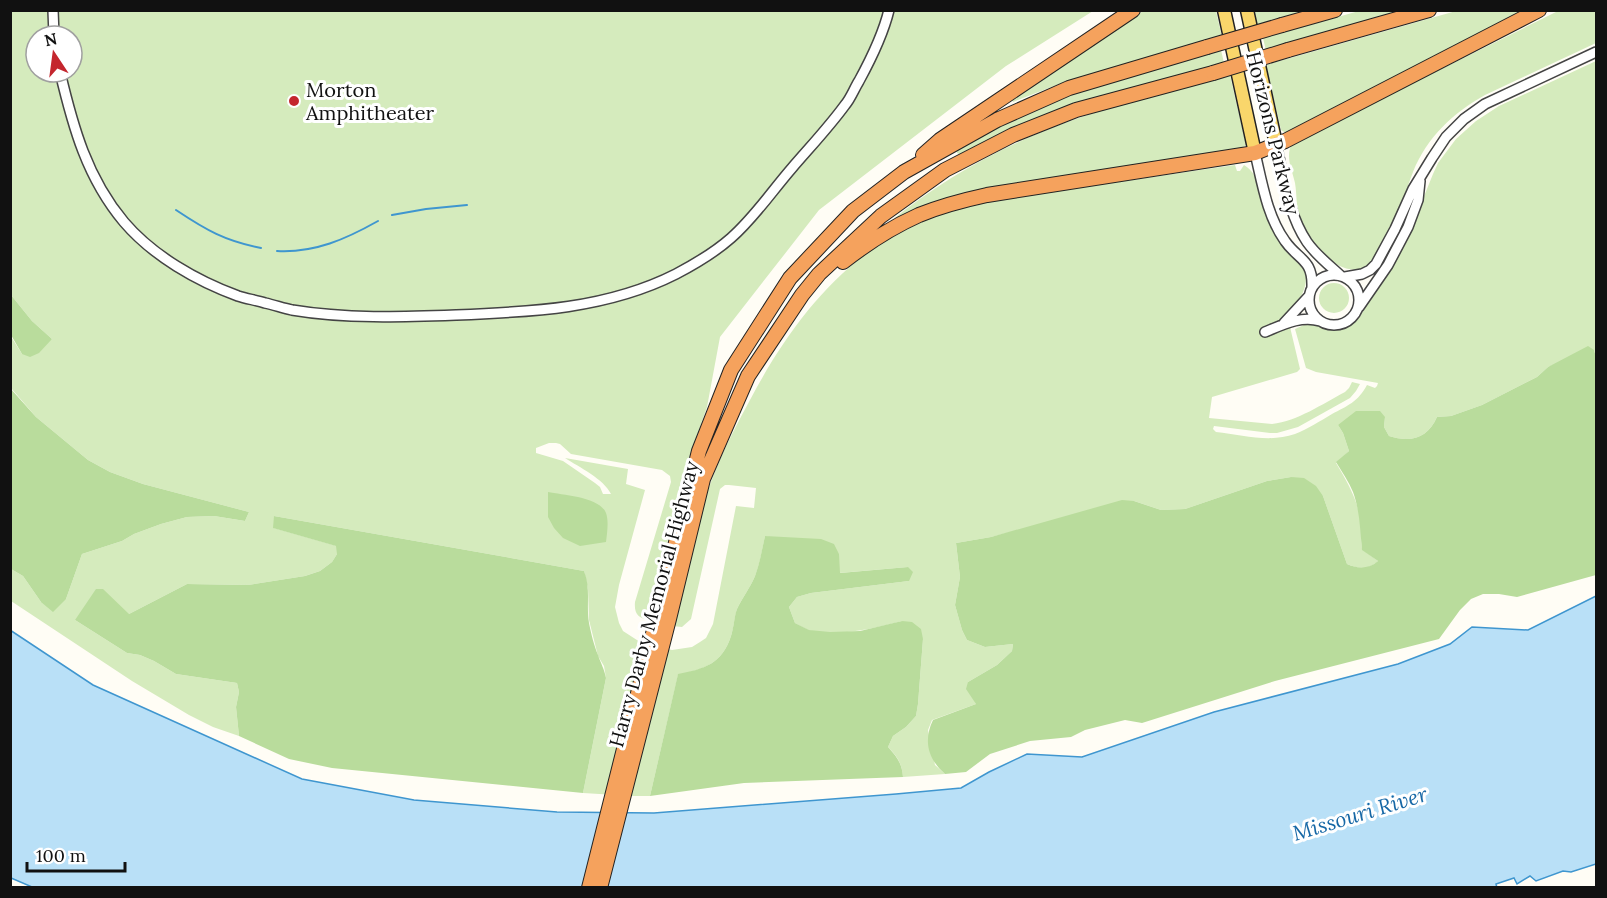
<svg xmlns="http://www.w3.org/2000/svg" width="1607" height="898" font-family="Lora,serif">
<rect width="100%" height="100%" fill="#fffdf5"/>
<path fill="#d5ebbd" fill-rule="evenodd" d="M1253,10l58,1 -54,15z
M11,11h1082l-87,55 -187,144 -99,127 -13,70 -23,65 -35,148c-11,-2 -15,-6 -14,-18l36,-120 -1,-6 -8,-6 -91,-16 -11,-10 -4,-1h-7l-13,5v5l27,8 32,22 5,4 3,7h8c-7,-15 -32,-27 -46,-36l63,11 -2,15 19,6 -26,95 -4,22 4,16 4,8 17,11 32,8 20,-3 8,-5 6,-4 7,-14 23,-118 18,2 2,-20 -27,-3h-4l-5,4 -29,130 -9,8 -10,-1c12,-45 21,-91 36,-136 11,-31 26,-61 42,-90 40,-76 95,-148 177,-181 42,-17 88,-22 133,-28 58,-9 117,-18 175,-26l2,6h3l4,-6c18,10 20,43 27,62 4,9 11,19 18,27 4,4 10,7 13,12 12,17 -6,42 -19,52 -6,4 -14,7 -21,10l4,9 24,-10 10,42 -3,3 -85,25 -3,21 63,6c26,-3 50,-20 73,-32l4,-4 3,-6 8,2 -4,7 -6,7 -52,29 -21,6h-7l-56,-7 -1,3 3,3c26,3 54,11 79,2 13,-5 25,-13 37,-20 15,-8 26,-12 35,-29l8,3 2,-2 1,-3 -62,-11 -10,-4 -11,-39 9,-4v-3c21,-1 34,18 55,-4l47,-77 27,-67 5,-11 18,-24 20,-18 23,-15 97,-45v296l-2,-7 -46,17 -11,10 -55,28 -31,11 -14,1c-9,21 -26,26 -48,19l-5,-9 1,-10 -47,8 5,8 6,18 -13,12c12,20 23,39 25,62 0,8 0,16 1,24l16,12c-9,9 -20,8 -31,3l-24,-68 -32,-19 -24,4 -82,28 -24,1 -27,-9 -143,36 -35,6 4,34 -5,28 7,25 5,10 18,7 28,-3 -1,7 -15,14 -29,17 8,22 -44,16 -4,10 7,35 10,9 -42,3c-1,-14 -6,-21 -15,-30l5,-11 13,-9 10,-11 2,-12 5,-65 -21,-18c-25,7 -69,17 -94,9 -4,-2 -9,-5 -13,-7l-6,-16 8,-10 14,-4 98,-12 -1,-14 -69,6v-19l-74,-18c-3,14 -5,28 -10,40 -5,12 -13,22 -18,33 -3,9 -3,18 -6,27 -9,28 -27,33 -53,39l-28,121h-18l-49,-3 23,-115 -2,-12 -6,-10 -9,-36 -1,-31 -4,-18 -310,-55v12l63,18v8l-5,8 -12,9 -15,5 -57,9 -61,-1 -58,30 -54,6 52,33 13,2 14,6 22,13 61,9 2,9 -3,15 3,29 -26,-9 -24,-12 -57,-34 -121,-80v-32l12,7 18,26 25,-3 16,-45 40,-13 12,-7 27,-10 26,-7 27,-1 31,5 4,-9 -106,-28 -33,-12 -22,-12 -52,-43 -25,-29 -1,-53 12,19 30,-15 -20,-18 -21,-26zM36,36h36v36h-36z
M1143,11h73l6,26 -155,44 -54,21 -1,-3z
M1359,11h50l-143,40 -3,-13z
M1456,11h73l-243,122 -5,-3 -15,-65z
M1558,11h38v32l-111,52c-32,18 -58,42 -72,77 -6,15 -10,30 -16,44 -7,16 -16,31 -24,46 -27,25 -64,-17 -73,-42 -4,-11 -3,-25 -5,-37 -3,-14 -10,-26 -3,-40z
M1221,50l3,13 -132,38 -129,55 -6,-3v-6l93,-47z
M1230,75l16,70 -6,4 -260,42 -88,31 -1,-1c43,-35 90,-63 141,-85 63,-27 131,-43 198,-61z
M1319 298a15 15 0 1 1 30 0a15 15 0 1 1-30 0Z"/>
<path fill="#b9dc9c" d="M11,295l21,26 20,18 -13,14 -9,4 -8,-3 -11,-19z
M1588,346l6,4 2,7v218l-79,22 -18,-3h-16l-12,5 -11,11 -21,29 -164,42 -133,42 -17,-3 -40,10 -14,7 -41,4 -40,13 -24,18 -21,2c-17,-15 -22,-33 -12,-54l43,-16 -10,-15 2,-7 29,-17 15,-14 1,-7 -28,3 -18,-7 -5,-10 -7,-25 5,-28 -4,-34 35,-6 131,-37 12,1 27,9 24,-1 82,-28 24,-4 13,1 12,8 7,10 24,68c11,5 22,5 31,-3l-16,-11c-2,-20 -2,-39 -9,-58 -4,-10 -11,-20 -17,-30l13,-11 -6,-18 -5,-8 18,-14h24l5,6 -1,10 5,9c22,7 39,2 48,-19l14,-1 31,-11 55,-28 11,-10z
M10,388l26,29 52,43 22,12 33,12 106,28 -4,9 -31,-5 -27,1 -26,7 -27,10 -12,7 -40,13 -16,45 -13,13 -12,-10 -18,-26 -12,-7z
M548,492c15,3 52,5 58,21 3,8 1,21 0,29l-26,4 -17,-8 -9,-10 -6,-11z
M274,516l310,55c7,17 2,34 5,52 2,10 5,23 9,32 3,9 6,13 8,23l-23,115 -251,-25 -43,-9 -50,-23 -3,-29 3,-15 -2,-9 -61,-9 -22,-13 -14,-6 -13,-2 -52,-33 21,-31h7l26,25 58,-30 61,1 57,-9 15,-5 12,-9 5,-8 -1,-8 -63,-18z
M765,536l56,3 13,5 5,10 1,19 68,-6 5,5 -4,9 -98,12 -14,4 -8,10 6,16 14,7 21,2 30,-1 42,-10 10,1 9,7 2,10 -5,65 -2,12 -10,11 -13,9 -5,11c9,10 14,16 15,30l-159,6 -94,13 28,-122c26,-5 44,-10 53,-38 3,-9 3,-19 6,-27 5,-11 13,-21 18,-33 5,-13 7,-27 10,-40z"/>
<path fill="#b9e0f7" stroke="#3f96cf" stroke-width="1.5" d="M1596,596v268l-25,8 -8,-1 -27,10 -6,-5 -13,8 -3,-6 -18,6 1,4 -1465,-1 -21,-9 -1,-248 83,55 209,94 112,21 143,12 97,1 242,-19 65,-6 28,-16 38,-18 55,3 132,-45 184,-48 52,-20 22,-17 56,3z"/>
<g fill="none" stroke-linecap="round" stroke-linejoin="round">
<path stroke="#3f96cf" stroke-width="2" d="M176,210c30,20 49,31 85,38
M392,215l34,-6 41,-4
M277,251c38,2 69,-12 101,-30"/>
<g stroke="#444" stroke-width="12">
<path id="minor" d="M53,10l1,26
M60,72c13,55 27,106 64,150 29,34 73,59 114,74 9,3 18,4 27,7 9,2 18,5 27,7 54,9 109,7 164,5 75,-3 151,-6 220,-41 19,-10 38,-21 55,-36 23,-20 41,-47 61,-70 18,-21 37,-41 53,-63 6,-7 9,-16 14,-24 12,-22 24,-46 30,-71
M1276,144c8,33 12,70 31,98 9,13 22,23 34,34
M1255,153c7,29 12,63 30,88 13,19 28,18 27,46
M1309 300a25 25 0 1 1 50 0a25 25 0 1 1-50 0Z
M1345,277l17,-3 8,-4 6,-6 19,-35 18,-40 19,-31 14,-21 18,-18 21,-15 111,-52
M1359,307l29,-42 20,-38 10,-27 2,-19
M1284,323l25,-27
M1265,332c17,-7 36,-17 55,-11"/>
</g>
<g stroke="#222" stroke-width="15">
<path id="major" d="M1224,10l31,143
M1247,10l29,134"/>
</g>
<g stroke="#222" stroke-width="16">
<path id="highway" d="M1282,25l53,-15
M1288,50l141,-40
M923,155l17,-15 193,-130
M843,262c23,-18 49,-35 76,-47 22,-9 45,-15 68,-20l268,-42 30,-12 254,-131
M589,888l110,-437 32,-81 59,-92 63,-67 51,-39 93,-52 72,-32 138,-41
M600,888l69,-269 34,-140 45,-103 54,-81 17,-21 62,-58 64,-46 68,-35 63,-25 137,-37"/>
</g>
<use href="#minor" stroke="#fff" stroke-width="9"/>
<use href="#major" stroke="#f9d66b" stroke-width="12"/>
<use href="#highway" stroke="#f5a25d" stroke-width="14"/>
<g stroke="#222" stroke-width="16" stroke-linecap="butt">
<path id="highway-bridge" d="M1207,47l75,-22
M1213,73l75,-23"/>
</g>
<use href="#highway-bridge" stroke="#f5a25d" stroke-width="14"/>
</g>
<circle fill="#c4262e" stroke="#fff" stroke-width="2" cx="294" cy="101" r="6"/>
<g text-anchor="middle" stroke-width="6" stroke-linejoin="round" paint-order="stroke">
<g font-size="20" fill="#111" stroke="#fff" text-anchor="start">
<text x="306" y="97">Morton<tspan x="306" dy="23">Amphitheater</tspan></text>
</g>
<g font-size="20" fill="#111" stroke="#fff">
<text transform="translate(1273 133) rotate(76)" y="7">Horizons Parkway</text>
<text transform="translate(654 604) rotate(-75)" y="7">Harry Darby Memorial Highway</text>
</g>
<g font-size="21" font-style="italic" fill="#1768a6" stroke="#fff">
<text transform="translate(1360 814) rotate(-17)" y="7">Missouri River</text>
</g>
</g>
<rect width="1607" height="898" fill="none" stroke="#111111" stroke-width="24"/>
<g transform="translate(54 54) rotate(347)"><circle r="28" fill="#ffffff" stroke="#a0a0a0" stroke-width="1.5"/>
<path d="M0-4.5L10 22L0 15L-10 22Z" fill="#c4262e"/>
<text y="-9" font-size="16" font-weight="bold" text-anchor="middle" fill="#111111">N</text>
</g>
<path d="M27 862v9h98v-9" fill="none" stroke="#111111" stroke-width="3"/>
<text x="36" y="862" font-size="18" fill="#111111" stroke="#ffffff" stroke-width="4.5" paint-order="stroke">100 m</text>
</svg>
